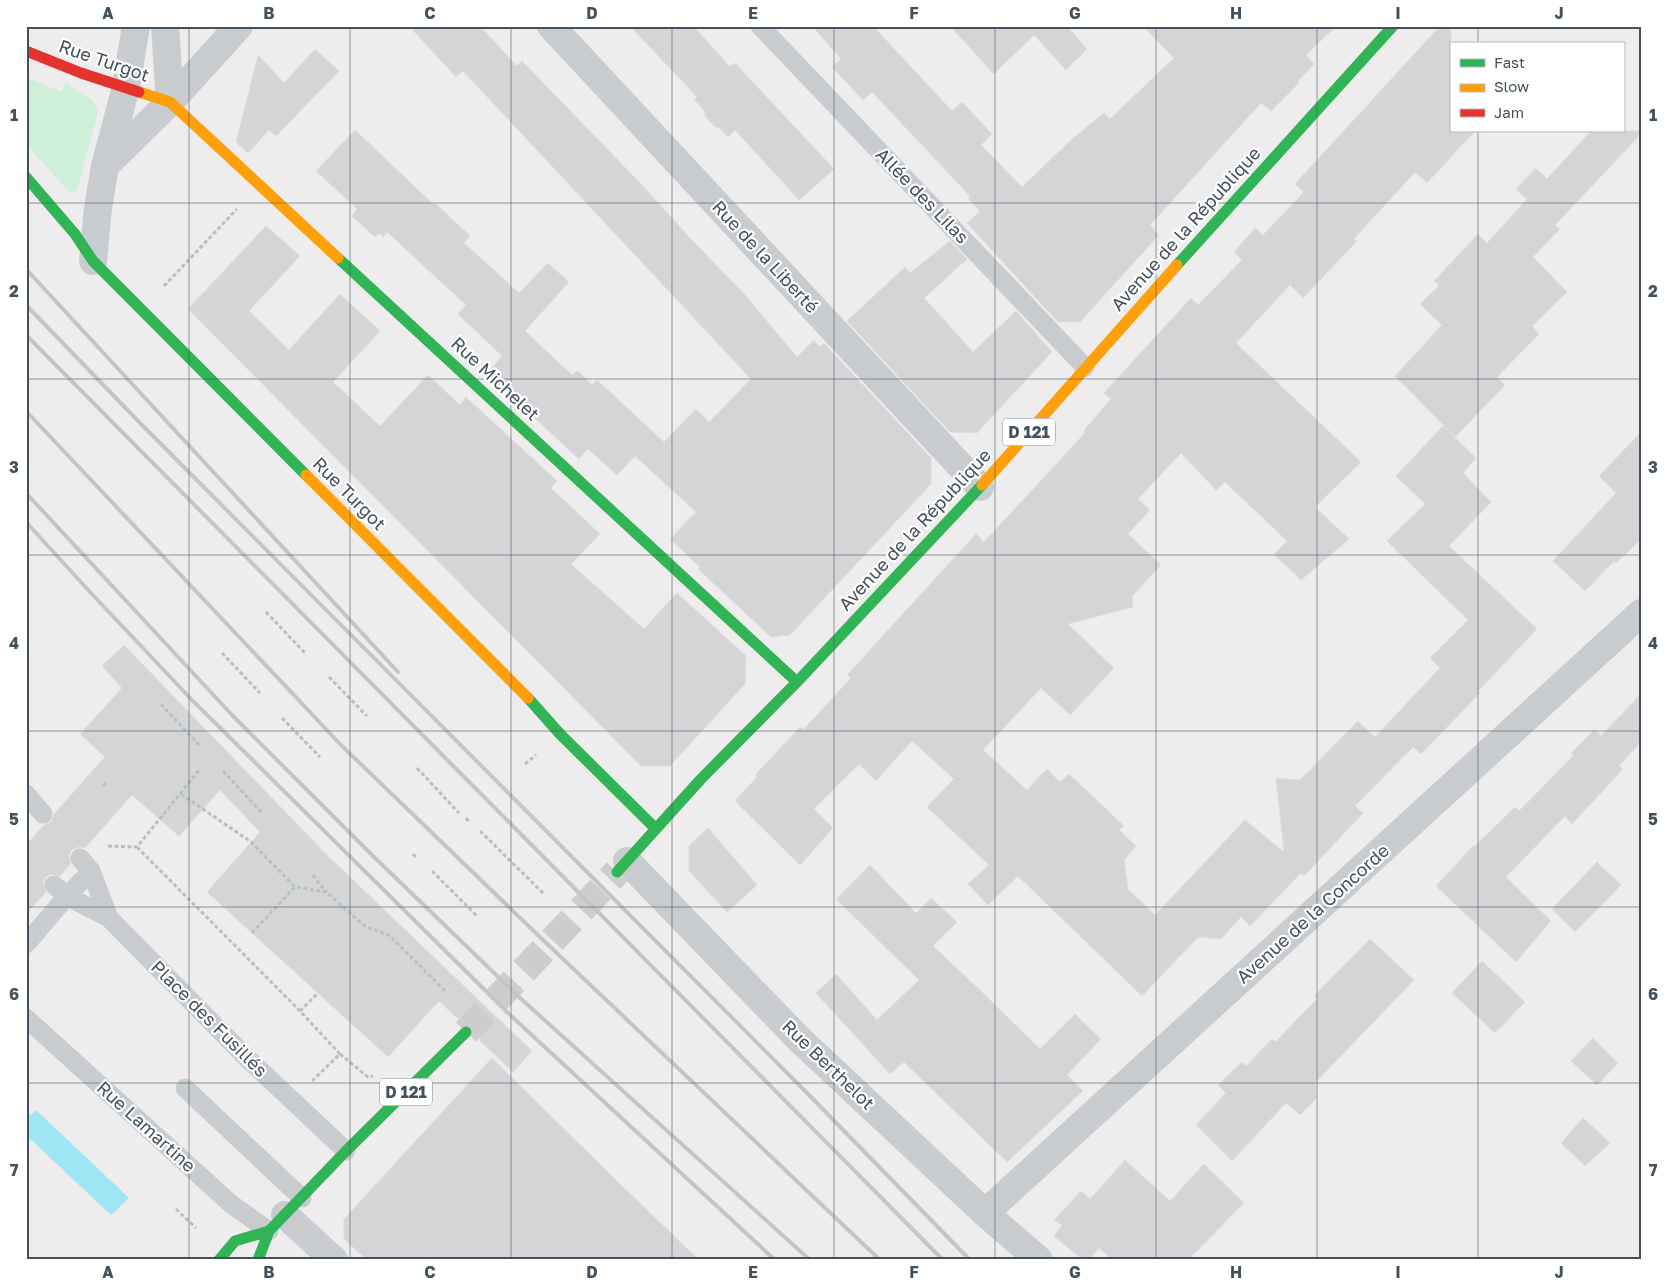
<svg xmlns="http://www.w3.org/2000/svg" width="1667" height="1286" font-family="'Golos Text',sans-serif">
<rect width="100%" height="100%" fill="#eeecec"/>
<path fill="#cef0d8" d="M26,77l35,15 5,-9 27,18 5,11 -21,79 -7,2 -44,-49z"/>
<path fill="#9ee6f3" d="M36,1110l93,88 -18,17 -85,-80v-16z"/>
<path fill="#d5d5d7" stroke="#dfdedf" d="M409,26h71l37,40 5,-5 120,124 49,54 55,57 51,61 17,-17 6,7 4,-4 107,115v26l-141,151 -19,2 -73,-68 2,-2 -30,-28 26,-27 -61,-56 -18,19 -29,-26 -9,10 -92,-85 15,-18 -44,-42 8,-9 -79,-73 -4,5 -4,-4 -4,4 -23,-21 5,-7 -41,-38 39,-41 79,75 1,-2 35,33 -6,7 55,50 29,-30 21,19 -44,49 47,44 6,-4 14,14 5,-5 67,62 32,-33 13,13 42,-43 -288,-308 -7,6z
M630,26h63l37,41 5,-4 99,106 -35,31 -64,-70 -7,7 -10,-10h-3l-10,-11v-4l-11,-13 3,-2z
M812,26h61l79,85 10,-9 30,32 -11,11 41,42 50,-48 32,-26 6,6 64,-61 -31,-32h193l-30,29 8,9 -16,17 1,2 -28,28 -10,-8 -111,122 9,10 -79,87h-22l-91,-99 13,-12 -12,-13 2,-2 -98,-104 -9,8 -31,-33 9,-8z
M950,26h117l20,23 -21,21 -32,-35 -40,39z
M1440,26h11v105h24l-48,52 -12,-11 -61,67 3,2 -54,57 -13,-13 -54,58 125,119 -46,45 34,32 -48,41 -27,-26 13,-13 -62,-59 -9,8 -35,-37 -43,46 12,11 -22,24 33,31 -29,31 1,11 -65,17 46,44 -44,47 -29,-27 -58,62 44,40 20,-21 13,13 9,-8 55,52 -5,4 17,16 -12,14 4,29 27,26 90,-95 39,32 -8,-74 24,2 58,-59 17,16 65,-69 -10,-10 38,-38 -81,-79 38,-37 -29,-28 47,-50 33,32 -13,15 28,29 -42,44 88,83 -59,62 2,2 -59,61 -8,-7 -58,59 8,7 -59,63 -3,-3 -51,53 -9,-9 -20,22 -23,-2 -56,59 -124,-120 -30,29 -20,-21 21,-19 -62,-58 27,-28 -42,-38 -36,40 -17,-17 -45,45 19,19 -33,37 -65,-64 22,-24 -1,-3 44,-47 3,3 48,-52 -4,-3 129,-141 8,8 100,-108 1,-5 26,-30 -7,-6 87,-95 7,7 44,-45 -8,-8 21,-24 8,7 41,-43 -9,-8z
M315,49l24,22 -63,65 -7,-6 -21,23 -12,-11 22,-87 26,28z
M1591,131h50v3l-86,91 5,4 -27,28 34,35 -35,34 7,8 -42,43 8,8 -50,52 -60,-61 47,-51 -22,-21 19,-18 -5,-5 44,-47 9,9 40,-44 -11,-10 20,-21 11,11z
M266,226l34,30 -51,55 40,39 51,-56 40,37 -47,51 47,44 48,-51 32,30 6,-8 91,84 -6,7 49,46 -29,30 73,65 33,-36 69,63 -1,28 -75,82h-29l-453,-457z
M950,241l17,18 -43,39 49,54 43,-41 36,41 -75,81 -27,-1 -103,-111 58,-54 5,6z
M1641,432v107l-25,24 -2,-2 -29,30 -32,-30 63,-68 -17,-17z
M124,645l204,211 204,195 -19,21 -34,-32 2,-4v-8l-4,-7 -7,-4h-8l-4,2 -19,-18 -51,56 -181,-165 53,-60 -40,-42 -41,46 -47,-41 -47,53 -7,-1 -6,3 -3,5 2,9 -11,12 -9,-2 -5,3 -3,6 3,9 -20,22v-69l18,-20 7,-3 3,-8 51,-57 -25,-23 42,-46 -20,-22z
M1641,694v48l-22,24 4,3 -51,55 -7,-8 -59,61 45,44 -35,41 -80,-76 37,-40 1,1 41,-40 4,4 55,-56 -3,-2 23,-23 7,6z
M708,828l49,57 -30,27 -38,-41v-25z
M1597,862l24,23 -46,47 -23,-23z
M870,865l46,48 15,-15 26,24 -24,24 49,46 58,57 35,-35 26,25 -34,36 16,16 -76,71 -103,-100 -14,12 -74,-81 20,-19 41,46 42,-40 -83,-81z
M1370,939l44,41 -99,103 2,15 -17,17 -14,-12 -54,58 -36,-36 30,-32 -8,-8 24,-23 4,4 26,-27 3,3 42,-43 -3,-3z
M1482,961l43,41 -30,31 -43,-40z
M1593,1038l25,25 -21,22 -26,-24z
M492,1058l125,123 82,79h-332l-23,-21v-20z
M1583,1118l27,25 -25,23 -24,-23z
M1125,1160l45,41 34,-37 40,39 -56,57h-75l-14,-12 -11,12h-5l-29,-24 8,-11 -8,-5 27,-29 9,8z"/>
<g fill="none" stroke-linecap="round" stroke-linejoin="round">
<path stroke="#cccdcf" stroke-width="28" stroke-dasharray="28 14" stroke-linecap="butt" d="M466,1032l151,-160"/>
<path stroke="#b4c3bd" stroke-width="3" stroke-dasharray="4 2.5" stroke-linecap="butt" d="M164,286l73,-77
M266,612l39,41
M222,653l38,40
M329,677l38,39
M161,704l39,42
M282,718l38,39
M525,764l11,-9
M417,768l42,45
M223,771l39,42
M103,786l4,-4
M181,794l70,48 44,45
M466,818l3,4
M480,831l64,63
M108,846l29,1 63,-78
M137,847l163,164
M413,854l4,4
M432,871l46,46
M313,875l13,17
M252,933l43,-46 31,5 40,35 23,8 57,57
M340,1054l28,23 5,-1
M312,1081l28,-27 -40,-43 18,-18
M176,1209l20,19"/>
<path stroke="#c8ccce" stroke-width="19" d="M760,26l325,341
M26,794l17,20
M80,858l11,13 18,47
M54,885l13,11 42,22 137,139 100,94
M26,944l41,-48 24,-25
M26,1018l205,186 38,27
M185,1088l117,110"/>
<path stroke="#c8ccce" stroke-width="28" d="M165,26l5,76
M551,26l429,461
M105,166l65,-64 69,-76
M93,261l5,-53 7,-42 21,-79 10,-61
M627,861l172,178 186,174 54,47
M985,1213l656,-600
M285,1215l49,45"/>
<path stroke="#30b455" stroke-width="11" d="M26,177l49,57 18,27 213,214
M338,258l459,424
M1177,265l216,-239
M528,698l32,36 95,94
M617,872l84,-93 96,-97 185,-197
M219,1260l16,-19 34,-10
M258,1260l11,-29 77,-80 120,-119"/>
<path stroke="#ff9f0a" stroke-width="11" d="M139,92l31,10 168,156
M306,475l222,223
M982,485l195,-220"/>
<path stroke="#e5322d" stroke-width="11" d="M26,51l55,22 58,19"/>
<path stroke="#c3c5c7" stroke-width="4" d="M26,269l372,403
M26,305l116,120 669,672 159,163
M26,335l917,925
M26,411l315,334 201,194 338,321
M26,493l206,222 142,142 145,140 291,263
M26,522l64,70 102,108 316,313 267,247"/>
</g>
<path fill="none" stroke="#42515b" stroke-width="1" stroke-opacity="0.55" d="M189,26v1234M350,26v1234M511,26v1234M672,26v1234M834,26v1234M995,26v1234M1156,26v1234M1317,26v1234M1478,26v18M1478,131v1129M26,203h1615M26,379h1615M26,555h1615M26,731h1615M26,907h1615M26,1083h1615"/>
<g text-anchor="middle" stroke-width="4.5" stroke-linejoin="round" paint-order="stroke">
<g fill="#fff" stroke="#7b858c" stroke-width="1">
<rect x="1003" y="418.5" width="52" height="27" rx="4"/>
<rect x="380" y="1078.5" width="52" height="27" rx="4"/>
</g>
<g font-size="16" font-weight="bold" fill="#42515b">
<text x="1029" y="438">D 121</text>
<text x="406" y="1098">D 121</text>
</g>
<g font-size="18" fill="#42515b" stroke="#fff">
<text transform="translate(104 61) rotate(19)" y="6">Rue Turgot</text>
<text transform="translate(922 196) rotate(46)" y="6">Allée des Lilas</text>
<text transform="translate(1186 229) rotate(-48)" y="6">Avenue de la République</text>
<text transform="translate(765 257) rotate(47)" y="6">Rue de la Liberté</text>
<text transform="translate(495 379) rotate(43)" y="6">Rue Michelet</text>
<text transform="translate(349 494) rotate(45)" y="6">Rue Turgot</text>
<text transform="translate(915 530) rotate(-47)" y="6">Avenue de la République</text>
<text transform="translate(1313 914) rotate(-42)" y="6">Avenue de la Concorde</text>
<text transform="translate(209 1019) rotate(45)" y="6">Place des Fusillés</text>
<text transform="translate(828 1065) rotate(44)" y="6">Rue Berthelot</text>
<text transform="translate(146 1127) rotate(42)" y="6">Rue Lamartine</text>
</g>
</g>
<rect width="1667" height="1286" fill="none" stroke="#ffffff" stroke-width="55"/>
<rect x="1450" y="42" width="175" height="90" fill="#ffffff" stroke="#b3b9bd"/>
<rect x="1460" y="59" width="25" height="8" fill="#30b455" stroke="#b3b9bd"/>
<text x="1494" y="68" font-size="15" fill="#42515b">Fast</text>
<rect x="1460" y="84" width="25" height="8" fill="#ff9f0a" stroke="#b3b9bd"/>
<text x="1494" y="92" font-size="15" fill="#42515b">Slow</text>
<rect x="1460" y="109" width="25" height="8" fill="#e5322d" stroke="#b3b9bd"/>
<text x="1494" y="118" font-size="15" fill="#42515b">Jam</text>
<rect x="28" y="28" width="1612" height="1230" fill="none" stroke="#42515b" stroke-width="2"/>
<g font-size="16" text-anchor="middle" font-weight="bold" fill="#42515b">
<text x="108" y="19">A</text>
<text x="269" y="19">B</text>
<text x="430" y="19">C</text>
<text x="592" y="19">D</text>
<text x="753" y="19">E</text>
<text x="914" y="19">F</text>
<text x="1075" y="19">G</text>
<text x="1236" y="19">H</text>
<text x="1398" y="19">I</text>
<text x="1559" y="19">J</text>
<text x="14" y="121">1</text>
<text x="1653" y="121">1</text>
<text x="14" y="297">2</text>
<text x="1653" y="297">2</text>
<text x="14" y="473">3</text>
<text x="1653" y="473">3</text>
<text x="14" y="649">4</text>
<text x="1653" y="649">4</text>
<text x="14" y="825">5</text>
<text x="1653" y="825">5</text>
<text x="14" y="1000">6</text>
<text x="1653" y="1000">6</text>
<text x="14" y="1176">7</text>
<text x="1653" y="1176">7</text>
<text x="108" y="1278">A</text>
<text x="269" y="1278">B</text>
<text x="430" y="1278">C</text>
<text x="592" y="1278">D</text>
<text x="753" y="1278">E</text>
<text x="914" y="1278">F</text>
<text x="1075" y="1278">G</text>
<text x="1236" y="1278">H</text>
<text x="1398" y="1278">I</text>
<text x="1559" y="1278">J</text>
</g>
</svg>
